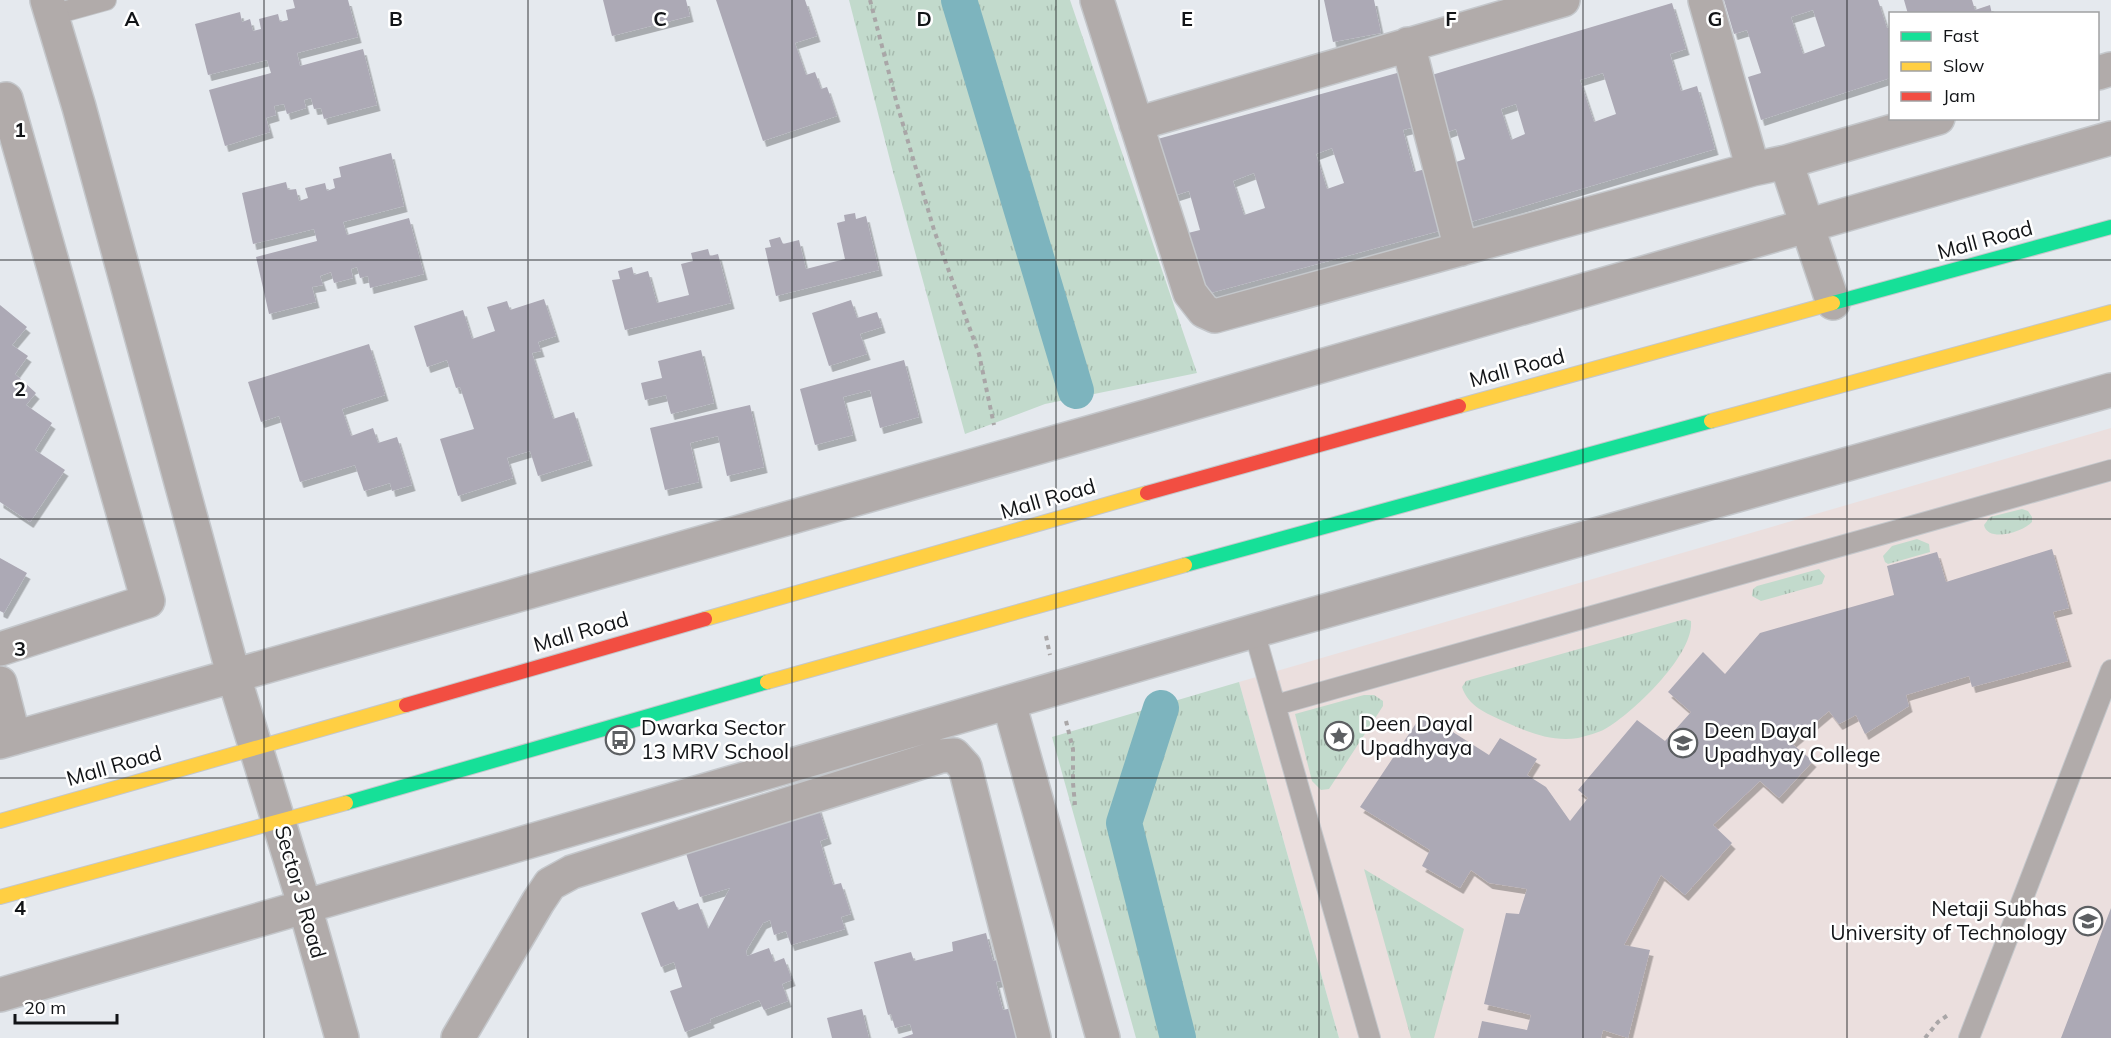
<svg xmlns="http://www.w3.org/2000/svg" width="2111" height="1038" font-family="Mulish,sans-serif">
<defs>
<pattern id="grass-tufts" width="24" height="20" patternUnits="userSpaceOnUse" patternTransform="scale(1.5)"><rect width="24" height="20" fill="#c2dacc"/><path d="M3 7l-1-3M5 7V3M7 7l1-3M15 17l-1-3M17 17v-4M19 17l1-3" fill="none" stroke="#a6baae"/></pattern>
<filter id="shadow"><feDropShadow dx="3.5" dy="6" stdDeviation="0" flood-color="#0004"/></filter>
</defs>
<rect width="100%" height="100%" fill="#e5e9ee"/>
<path fill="#ebdfde" d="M2111,428v610h-772l-100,-356z"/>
<path fill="url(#grass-tufts)" d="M849,0h221l127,373 -152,31 -80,30 -73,-266z
M2022,509l6,2 4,6v5c-9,10 -44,21 -48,3l6,-8z
M1917,539l12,5 1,8 -42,12 -3,-2 -2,-6 9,-10z
M1819,569l6,7 -3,8 -61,17 -9,-5 1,-7 4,-3z
M1685,619l6,2c3,34 -58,92 -86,108 -7,4 -19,7 -27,9 -27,4 -51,-6 -75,-17 -17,-8 -35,-15 -41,-34l4,-6z
M1239,682l100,356h-203l-84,-301z
M1364,695h10l9,6v5l-54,83 -8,1 -9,-9 -17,-67z
M1364,869l100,60 -30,109h-23z"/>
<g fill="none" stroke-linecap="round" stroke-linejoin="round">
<path stroke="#7db4be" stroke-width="36" d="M959,0l117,391
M1161,708l-37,115 54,215"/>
</g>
<path fill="#aca9b5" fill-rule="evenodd" filter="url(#shadow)" d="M293,0h55l10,37 -61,16 3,13 63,-17 14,56 -53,14 -3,-11 -7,1 -3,-11 -7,2 2,8 -19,6 -3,-10 -10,2 2,9 -10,3 4,14 -45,14 -16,-56 62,-17 -4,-13 -59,15 -13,-51 45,-12 2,10 8,-3 3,12 8,-2 -2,-10 19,-5 2,8 8,-2 -2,-10 9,-2z
M603,0h83l4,16 -78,20z
M716,0h89l12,36 -22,7 11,32 9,-3 6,17 6,-2 10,29 -74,25z
M1324,0h50l7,33 -48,9z
M1724,0h154l9,28 3,-1v51l-129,42 -13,-43 13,-4 -14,-43 -13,4zM1813,10l12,36 -22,8 -12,-37z
M1904,0h68l3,10 15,-5 2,9h-84z
M1672,3l14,46 -16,5 11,37 16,-5 18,63 -248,74 -17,-59 15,-5 -9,-30 -14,5 -17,-57zM1603,73l13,41 -22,8 -14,-42zM1516,104l9,30 -14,6 -10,-31z
M1408,70l14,55 -19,5 11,42 19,-5 17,61 -254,69 -16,-62 20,-5 -11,-39 -19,6 -16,-57zM1332,148l12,35 -17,6 -11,-35zM1254,173l11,35 -21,7 -11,-34z
M391,153l13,53 -61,16 4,13 62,-17 15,56 -54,14 -2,-12 -8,2 -3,-11 -6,2 2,9 -19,5 -3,-11 -11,4 3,9 -11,2 4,15 -47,12 -13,-57 61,-16 -3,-12 -61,15 -11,-51 44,-11 2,8 8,-1 3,12 9,-3 -3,-10 20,-5 2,8 8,-3 -2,-9 8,-2 -2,-10z
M855,213l1,6 10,-3 13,54 -103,26 -11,-48 6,-1 -2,-7 11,-3 3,7 16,-4 7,29 39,-10 -8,-36 8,-2 -1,-6z
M708,249l2,7 8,-2 13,49 -106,27 -13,-50 8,-1 -2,-8 14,-4 2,8 14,-4 9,32 32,-8 -8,-31 12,-3 -2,-8z
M544,299l12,37 -18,6 3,9 -9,2 21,66 21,-7 15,48 -51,16 -8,-25 -23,7 6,20 -55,18 -18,-57 34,-10 -14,-42 -4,1 -9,-28 -20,7 -13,-41 49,-16 9,29 23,-8 -8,-24 20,-6 3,9z
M851,300l6,18 20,-6 5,15 -22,7 7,20 -38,12 -17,-53z
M0,305l27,22 -15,18 16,11 -13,18 21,19 -10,12 26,18 -17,27 30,20 -35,52 -30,-20z
M369,344l16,51 -43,14 9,27 22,-8 5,15 19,-6 15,48 -20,6 -2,-8 -26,8 -9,-26 -55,17 -21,-66 -18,6 -13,-40z
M701,350l13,53 -43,11 -5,-19 -21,5 -4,-17 21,-5 -4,-17z
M904,360l15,57 -39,11 -10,-38 -27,7 10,38 -38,10 -15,-56z
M750,405l14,62 -37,9 -9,-40 -28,7 9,39 -34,8 -15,-62z
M2052,549l17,59 -16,4 15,49 -96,26 -3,-11 -63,19 3,11 -44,28 -9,-19 -17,9 -10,-13 -38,32 22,18 -34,37 -19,-17 -47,44 19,18 -47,52 -24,-20 -37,70 26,5 -22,88 -25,-8 -2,8h-123l4,-17 45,9 4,-15 -47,-11 22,-91 13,1 8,-25 -38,-6 -18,-13 -11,18 -38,-22 8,-16 -70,-43 63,-94 66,42 11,-17 37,21 -10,16 19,12 24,34 18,-23 -10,-8 59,-70 28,21 26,-29 -23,-20 35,-40 22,22 35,-41 134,-38 -7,-29 50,-14 9,30z
M0,558l27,15 -23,40 -4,-2z
M817,803l11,35 -8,3 13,44 8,-2 10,31 -10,3 4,12 -54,16 -5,-14 -12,4 -4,-15 -7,3 -17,28 1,5 22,-8 5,14 10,-4 8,22 -10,4 6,17 -24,9 -5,-10 -49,19 1,3 -26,10 -15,-41 12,-4 -8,-25 -13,5 -20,-54 33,-12 4,9 20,-7 10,26 22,-41 -30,9 -17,-53z
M2111,908v130h-50z
M986,933l7,28 11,-3 5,21 -13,3 7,28 13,-3 6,22 -7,1 1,8h-115l12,-4 -3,-10 -15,4 -4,-14 -3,1 -14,-53 37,-10 3,9 39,-10 -1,-9z
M862,1009l7,29h-37l-5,-20z"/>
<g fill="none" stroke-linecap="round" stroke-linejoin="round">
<g stroke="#c4c7cb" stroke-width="22">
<path id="lane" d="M52,15l54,-15
M1254,631l116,407
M1276,705l835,-235
M1969,1038l142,-368"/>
</g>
<g stroke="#c4c7cb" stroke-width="36">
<path id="street" d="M47,0l32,107 155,570 71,230 37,131
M1097,0l93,293 14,18 11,5 538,-147 33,-7 152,-44
M1705,0l48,169
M1408,44l53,205
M2098,73l13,-4
M0,101l6,-2 142,502 -148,48
M1136,124l427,-124
M1786,162l47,141
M0,683l14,55
M1009,703l94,335
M0,742l1148,-326 963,-278
M0,995l1254,-364 857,-241
M458,1038l80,-136 12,-18 22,-12 369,-116 13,-1 11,12 69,271"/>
</g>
<g stroke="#c4c7cb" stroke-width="16">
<path id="fast" d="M1833,303l278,-76
M1185,565l526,-144
M346,803l421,-121"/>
</g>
<g stroke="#c4c7cb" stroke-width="16">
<path id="slow" d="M1459,406l374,-103
M1711,421l400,-109
M705,619l442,-126
M767,682l418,-117
M0,821l406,-116
M0,897l346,-94"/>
</g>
<g stroke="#c4c7cb" stroke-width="16">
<path id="jam" d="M1147,493l312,-87
M406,705l299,-86"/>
</g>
<path stroke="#a9a6a7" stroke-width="4" stroke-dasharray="4.5 4.5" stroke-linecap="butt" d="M870,0l27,104 37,126 45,124 15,71
M1046,636l4,19
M1066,721l7,28v34l2,22
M1925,1038l13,-16 10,-7"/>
<use href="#lane" stroke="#b1abaa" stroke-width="20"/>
<use href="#street" stroke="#b1abaa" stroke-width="33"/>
<use href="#fast" stroke="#16e098" stroke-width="14"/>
<use href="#slow" stroke="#ffcf43" stroke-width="14"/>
<use href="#jam" stroke="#f24e42" stroke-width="14"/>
</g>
<path fill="none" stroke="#121417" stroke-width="1.5" stroke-opacity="0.55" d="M264,0v1038M528,0v1038M792,0v1038M1056,0v1038M1319,0v1038M1583,0v1038M1847,0v1038M0,260h2111M0,519h2111M0,778h2111"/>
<defs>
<g id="sight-ring" transform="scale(1.5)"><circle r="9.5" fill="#fff" stroke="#5c5f62" stroke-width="1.5"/><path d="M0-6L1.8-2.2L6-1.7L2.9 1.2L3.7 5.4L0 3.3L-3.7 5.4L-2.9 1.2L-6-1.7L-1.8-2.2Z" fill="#5c5f62"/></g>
<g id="bus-ring" transform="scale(1.5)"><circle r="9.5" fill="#fff" stroke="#5c5f62" stroke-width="1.5"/><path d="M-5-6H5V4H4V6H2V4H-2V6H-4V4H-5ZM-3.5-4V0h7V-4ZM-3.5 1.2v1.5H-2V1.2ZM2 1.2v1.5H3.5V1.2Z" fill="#5c5f62"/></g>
<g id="university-ring" transform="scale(1.5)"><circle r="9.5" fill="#fff" stroke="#5c5f62" stroke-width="1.5"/><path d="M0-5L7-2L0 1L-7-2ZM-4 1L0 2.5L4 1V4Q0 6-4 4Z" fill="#5c5f62"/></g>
</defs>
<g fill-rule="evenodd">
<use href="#sight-ring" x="1339" y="736"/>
<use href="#bus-ring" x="620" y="740"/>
<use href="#university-ring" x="1683" y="743"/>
<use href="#university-ring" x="2088" y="921"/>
</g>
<g text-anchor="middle" stroke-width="5" stroke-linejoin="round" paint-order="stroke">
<g font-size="21" fill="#121417" stroke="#fff">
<text transform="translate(1985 240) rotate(-15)" y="7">Mall Road</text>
<text transform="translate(1517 368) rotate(-15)" y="7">Mall Road</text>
<text transform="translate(1048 499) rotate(-16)" y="7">Mall Road</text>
<text transform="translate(581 632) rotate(-16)" y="7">Mall Road</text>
<text transform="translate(114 766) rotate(-16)" y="7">Mall Road</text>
<text transform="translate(300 892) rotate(74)" y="7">Sector 3 Road</text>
</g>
<g font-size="21" fill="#121417" stroke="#fff" text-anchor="start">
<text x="1360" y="731">Deen Dayal<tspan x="1360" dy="24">Upadhyaya</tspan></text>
<text x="641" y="735">Dwarka Sector<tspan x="641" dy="24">13 MRV School</tspan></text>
<text x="1704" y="738">Deen Dayal<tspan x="1704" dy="24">Upadhyay College</tspan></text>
<text x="2067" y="916" text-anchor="end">Netaji Subhas<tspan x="2067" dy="24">University of Technology</tspan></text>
</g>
</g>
<g font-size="20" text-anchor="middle" font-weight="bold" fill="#121417" stroke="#fff" stroke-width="5" stroke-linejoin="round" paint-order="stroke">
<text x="132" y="26">A</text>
<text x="396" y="26">B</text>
<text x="660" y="26">C</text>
<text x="924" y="26">D</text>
<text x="1187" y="26">E</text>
<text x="1451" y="26">F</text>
<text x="1715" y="26">G</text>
<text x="20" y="137">1</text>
<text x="20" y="396">2</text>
<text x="20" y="656">3</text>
<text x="20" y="915">4</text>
</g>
<rect x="1889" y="12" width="210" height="108" fill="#ffffff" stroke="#a0a1a2" stroke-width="1.5"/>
<rect x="1901" y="32" width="30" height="9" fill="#16e098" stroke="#a0a1a2" stroke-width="1.5"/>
<text x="1943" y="42" font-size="18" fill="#121417">Fast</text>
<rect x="1901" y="62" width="30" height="9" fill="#ffcf43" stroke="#a0a1a2" stroke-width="1.5"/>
<text x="1943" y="72" font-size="18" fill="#121417">Slow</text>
<rect x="1901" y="92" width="30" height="9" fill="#f24e42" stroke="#a0a1a2" stroke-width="1.5"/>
<text x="1943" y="102" font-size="18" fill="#121417">Jam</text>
<path d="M15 1014v9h102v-9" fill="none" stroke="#121417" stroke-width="3"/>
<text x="24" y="1014" font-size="18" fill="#121417" stroke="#ffffff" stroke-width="4.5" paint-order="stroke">20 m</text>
</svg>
